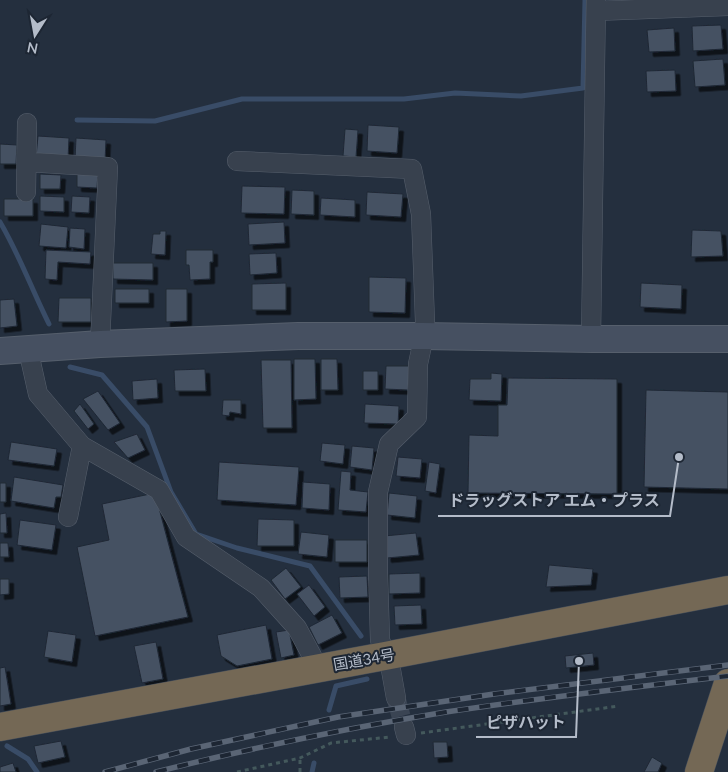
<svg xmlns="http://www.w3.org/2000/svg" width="728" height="772" font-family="Lato,'Noto Sans JP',sans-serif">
<defs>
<filter id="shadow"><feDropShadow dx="4.5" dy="4.5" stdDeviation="0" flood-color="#0009"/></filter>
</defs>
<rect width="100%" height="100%" fill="#242f3e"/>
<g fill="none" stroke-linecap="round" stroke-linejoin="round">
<path stroke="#394c67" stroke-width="5" d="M77,120l78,1 87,-22h162l51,-6 66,3 62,-8 2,-88
M0,222c19,32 32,68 49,102
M70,367l32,8 45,52 24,65 25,42 41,14 73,18 51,70
M329,710l7,-24 31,-7
M7,746l21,13 9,13
M312,772l2,-9"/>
</g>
<path fill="#455162" stroke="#1f2835" filter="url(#shadow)" d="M721,25l2,24 -30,2 -1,-25z
M674,28l1,23 -26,1 -2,-22z
M723,59l2,26 -30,2 -2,-26z
M675,70l1,21 -29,1 -1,-21z
M368,125l31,2 -2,26 -30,-2z
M345,129l13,1 -2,27 -13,-1z
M38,136l31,2 -1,21 -32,-2z
M76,138l30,2 -1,21 -30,-2z
M0,144l17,1 -1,19h-16z
M77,172l21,1 -1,15 -20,-1z
M40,174l21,1 -1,14h-20z
M242,186l43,1 -1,27 -43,-1z
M292,190l22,1v24l-23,-1z
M367,192l36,2 -2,23 -35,-2z
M40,196l24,1v15l-24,-1z
M72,196l18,1 -1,16 -18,-1z
M321,198l34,2v17l-35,-2z
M4,199h29v17h-29z
M284,222l1,21 -36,2 -1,-21z
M41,224l27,3 -2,21 -27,-2z
M70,228l15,1 -1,20 -15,-2z
M692,230l29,1 2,25 -32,1z
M160,231h6l-1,24 -14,-1 2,-20h7z
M46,250l45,2 -1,12 -32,-2 -1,18 -12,-1z
M186,250h27v12h-3v17l-20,1 -1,-15h-3z
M276,253l1,20 -27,2 -1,-21z
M113,263h40v17l-40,-1z
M369,277l37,1 -1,35 -36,-1z
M286,283v27h-34v-26z
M641,283l41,2 -1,24 -41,-2z
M115,289h34v14h-34z
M166,289h21v32l-21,1z
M59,298h32v24h-33z
M14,299l3,27 -17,2v-28z
M294,359h21l1,40 -22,1z
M321,359h16l1,31h-17z
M261,360h30l1,68h-29z
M386,366h24l-2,24 -23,-1z
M205,369l1,22h-31l-1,-21z
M363,371h15v19h-15z
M491,373l11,1 -1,27 -32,-1 1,-21h21z
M508,378l109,1v115l-149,-1 1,-58 29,1v-31h9z
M157,379l1,19 -25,2 -1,-19z
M646,390l82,2v97l-84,-2z
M98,391l22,32 -12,7 -25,-31z
M223,400h18v14l-11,-2 -1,4 -7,-1z
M80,404l14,20 -6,5 -14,-18z
M365,404l34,2 -1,18 -34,-1z
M137,434l8,16 -17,8 -14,-16z
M11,442l46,7 -3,17 -46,-6z
M322,443l23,2 -2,19 -23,-3z
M352,446l22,2 -2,22 -22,-3z
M398,457l24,2 -2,19 -24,-2z
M219,462l80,5 -3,38 -79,-5z
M429,462l11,2 -4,29 -11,-2z
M341,471l10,1 -1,18 18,2 -2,20 -28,-2z
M14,477l49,8 -2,12h-5l-2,11 -43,-7z
M303,482l27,2 -1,26 -27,-2z
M0,483h6v19h-6z
M155,493l33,124 -93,19 -18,-89 32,-7 -7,-36z
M389,493l28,3 -2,22 -28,-3z
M6,513l1,20h-7v-19z
M258,519l36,1v26h-37z
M20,520l36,5 -4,25 -35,-5z
M301,532l28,3 -2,22 -29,-3z
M416,533l3,22 -32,3 -3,-22z
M335,540h32v22h-32z
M0,543h8l1,14h-9z
M549,565l44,4 -2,16 -45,2z
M286,568l15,19 -16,12 -14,-19z
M420,573v20l-31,1v-20z
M367,576l1,21 -28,1 -1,-21z
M0,579h9v15l-9,1z
M309,585l16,22 -11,9 -17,-22z
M421,605l1,19 -27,1 -1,-19z
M332,615l10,18 -24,12 -9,-18z
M266,625l6,34 -35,7 -16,-10 -4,-21z
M289,630l5,25 -13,3 -5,-26z
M48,631l28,4 -4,27 -28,-5z
M156,642l7,37 -21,4 -8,-37z
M593,653l1,12 -28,3 -1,-12z
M5,667l6,37 -11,2v-38z
M61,741l4,16 -27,6 -4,-17z
M433,742h14l1,15 -14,1z
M652,757l10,6 -4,9h-14z
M13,763l3,9h-16v-5z"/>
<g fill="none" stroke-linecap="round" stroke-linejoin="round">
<path stroke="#3a4453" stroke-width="19" stroke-dasharray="19 9" stroke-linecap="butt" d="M396,698l8,29"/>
<g stroke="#565f6c" stroke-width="20">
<path id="street" d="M596,11l132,-5
M237,161l175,8 9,45 4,108 -1,14 -6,28 -1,53 -28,27 -11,48v81l2,67 11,30 5,28
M27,162l81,5 -8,177
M26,192l1,-69
M591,339l5,-339
M28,349l10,45 44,52 -14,71
M82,446l77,44 27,47 75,51 36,40 15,28 5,13
M404,727l2,8"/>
</g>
<g stroke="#565f6c" stroke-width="28">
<path id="secondary" d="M0,351l100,-7 198,-8h126l167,3h137"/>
</g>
<g stroke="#434c59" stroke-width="29">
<path id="highway" d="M0,727l385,-71 343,-66
M699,772l29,-89"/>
</g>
<path stroke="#44595c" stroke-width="3" stroke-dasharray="4 4" stroke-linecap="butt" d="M421,733l198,-27
M237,772l63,-14 31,-15 59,-6
M300,772v-14"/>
<use href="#street" stroke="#38414e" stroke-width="19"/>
<use href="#secondary" stroke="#465061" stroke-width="26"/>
<use href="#highway" stroke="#746855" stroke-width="28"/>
<g stroke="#5a6575" stroke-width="5.5">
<path id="rail" d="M105,772l86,-23 147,-32 156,-23 234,-29
M156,772c95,-24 192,-44 290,-60 93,-14 188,-25 282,-36"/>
</g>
<use href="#rail" stroke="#1d2633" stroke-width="4" stroke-dasharray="11" stroke-linecap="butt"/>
</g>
<g text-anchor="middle" stroke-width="4" stroke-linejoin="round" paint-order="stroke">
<g font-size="15" fill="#b4bcc9" stroke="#1d2633">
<text transform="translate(364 660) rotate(-10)" y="5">国道34号</text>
</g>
</g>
<path fill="none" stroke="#b4bcc9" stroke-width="2" d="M679 457L670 516H438M579 661L576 737H476"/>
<g fill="#b4bcc9" stroke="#1d2633" stroke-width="2">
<circle cx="679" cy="457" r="5"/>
<circle cx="579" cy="661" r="5"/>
</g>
<g font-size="16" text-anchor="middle" font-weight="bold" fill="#b4bcc9" stroke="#1d2633" stroke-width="4" stroke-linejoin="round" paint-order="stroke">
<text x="554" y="506">ドラッグストア エム・プラス</text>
<text x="526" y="728">ピザハット</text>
</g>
<g transform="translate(35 35) rotate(191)" stroke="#1d2633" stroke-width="4" paint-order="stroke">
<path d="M0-4L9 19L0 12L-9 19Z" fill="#b4bcc9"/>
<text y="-8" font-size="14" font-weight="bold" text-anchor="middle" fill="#b4bcc9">N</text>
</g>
</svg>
